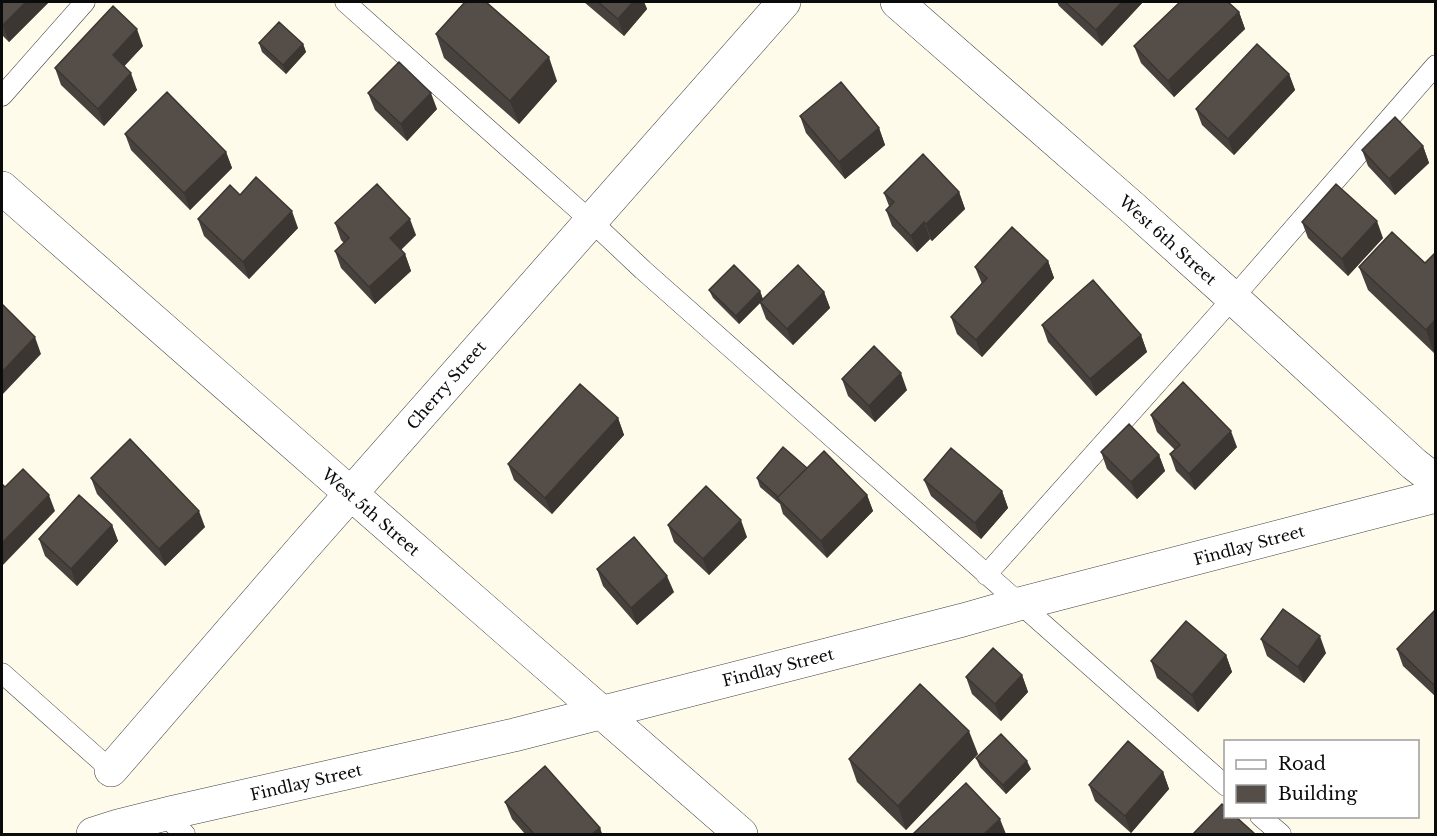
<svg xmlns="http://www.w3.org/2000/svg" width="1437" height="836" font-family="'Libre Baskerville',serif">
<rect width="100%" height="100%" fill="#fefbea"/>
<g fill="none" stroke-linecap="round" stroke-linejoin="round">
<g stroke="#3e3e3e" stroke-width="21">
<path id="service" d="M345,2l246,219 52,49 583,516
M2,96l83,-94
M986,575l247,-277 203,-233
M2,673l109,97
M163,815l22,19
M1260,816l21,18"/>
</g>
<g stroke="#3e3e3e" stroke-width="34">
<path id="minor" d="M897,2l236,206 100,90 181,166 22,17
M2,188c246,216 492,431 739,646
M111,770l191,-221 482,-547
M93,834l25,-8 56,-14 340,-77 449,-115 56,-16 417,-108"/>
</g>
<use href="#service" stroke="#fff" stroke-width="20"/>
<use href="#minor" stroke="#fff" stroke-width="33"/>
</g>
<path fill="#48423e" d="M2,2h47l-40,40 -7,-7z
M584,2h60l3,7 -23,27z
M1057,2h86l-41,44 -43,-40z
M1239,12l6,17 -71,68 -33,-34 -7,-17z
M436,34l121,47 -38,43 -75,-66z
M259,43l44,1 3,8 -20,22 -24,-22z
M143,46l-19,20 13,24 -33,36 -43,-41 -6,-17z
M1289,74l6,16 -61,65 -32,-30 -6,-16z
M368,93l69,16 -30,32 -32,-31z
M800,116l79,12 6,17 -40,34 -39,-46z
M125,134l101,18 6,16 -42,42 -59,-60z
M1423,146l6,17 -34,32 -27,-29 -6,-16z
M959,192l6,17 -33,32 -2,-2 -13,13 -25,-26 -6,-16 3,-4 -5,-13z
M240,195l58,33 -49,51 -45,-43 -6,-17z
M1302,222l81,16 -35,38 -40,-38z
M335,223l81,12 -15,15 4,4 6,17 -36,33 -34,-36 -6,-17 9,-8 -3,-3z
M1048,261l6,17 -72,79 -25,-23 -6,-17 31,-33 -7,-17z
M1425,263l9,90 -66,-63 -9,-23z
M709,290l51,1 3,8 61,-7 6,16 -37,37 -27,-26 -6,-16 -21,21 -26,-26z
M1042,325l99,10 6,17 -51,44 -48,-54z
M842,379l65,11 -32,32 -27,-26z
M1151,415l86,32 -42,43 -19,-19 -6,-17 5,-4 -18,-18z
M618,418l6,17 -72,79 -38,-34 -6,-16z
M1101,452l58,3 6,16 -28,28 -30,-30z
M807,468l60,27 6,16 -46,47 -44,-44 -3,-10 -20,-17 -3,-9z
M91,478l114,49 -40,39 -68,-72z
M924,480l78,11 6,17 -27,31 -50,-43z
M112,525l6,16 -41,45 -32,-30 -6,-17z
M668,525l79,12 -38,38 -35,-33z
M597,569l77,23 -37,33 -34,-39z
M1436,609v88l-33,-31 -6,-17z
M1261,639l65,14 -22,30 -37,-27z
M1226,655l6,17 -34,40 -41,-34 -6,-17z
M1022,675l6,17 -27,29 -29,-27 -6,-17z
M978,754l-72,76 -49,-48 -8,-23z
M976,758l55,11 -25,25 -26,-27z
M1163,772l6,17 -38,44 -36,-32 -6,-16z
M505,802l95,26 2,6h-77l-13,-15z"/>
<path fill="#3b3632" d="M26,2h23l-40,40 -6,-17z
M633,2h11l3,7 -23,27 -6,-17z
M1122,2h21l-41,44 -6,-16z
M1239,12l6,17 -71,68 -6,-16z
M137,29l6,17 -24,26 -6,-17z
M303,44l3,8 -20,22 -3,-9z
M549,57l8,24 -38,43 -9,-23z
M131,73l6,17 -33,36 -6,-17z
M1289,74l6,16 -61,65 -6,-16z
M431,93l6,16 -30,32 -6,-17z
M879,128l6,17 -40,34 -6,-17z
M1423,146l6,17 -34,32 -6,-16z
M226,152l6,16 -42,42 -6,-17z
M959,192l6,17 -33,32 -6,-17z
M292,211l6,17 -49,51 -6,-17z
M410,219l6,16 -20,19 -6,-16z
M1377,221l6,17 -35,38 -6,-17z
M924,222l6,17 -13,13 -6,-16z
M405,254l6,17 -36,33 -6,-17z
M1048,261l6,17 -72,79 -6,-17z
M760,291l3,9 -24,24 -3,-8z
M824,292l6,16 -37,37 -6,-16z
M1436,319v33l-2,1 -8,-23z
M1141,335l6,17 -51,44 -6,-17z
M35,337l6,17 -39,41v-23z
M901,373l6,17 -32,32 -6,-16z
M618,418l6,17 -72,79 -7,-16z
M1231,431l6,16 -42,43 -6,-16z
M1159,455l6,16 -28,28 -6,-17z
M1002,491l6,17 -27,31 -6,-16z
M49,495l6,16 -53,55v-23z
M867,495l6,16 -46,47 -6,-17z
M199,511l6,16 -40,39 -6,-17z
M741,520l6,17 -38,38 -6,-16z
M112,525l6,16 -41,45 -6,-17z
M667,576l7,16 -37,33 -6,-17z
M1320,636l6,17 -22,30 -6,-16z
M1226,655l6,17 -34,40 -6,-17z
M1022,675l6,17 -27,29 -6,-17z
M969,731l9,23 -72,76 -8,-24z
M1027,761l4,8 -25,25 -3,-9z
M1163,772l6,17 -38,44 -6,-17z
M1000,819l6,15h-22z
M600,828l2,6h-10z"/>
<path fill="#544d48" stroke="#3b3632" stroke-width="1.5" d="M2,2h24l-23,23 -1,-1z
M465,2h21l63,55 -39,44 -74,-67z
M598,2h35l-15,17z
M1065,2h57l-26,28z
M1180,2h48l11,10 -71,69 -34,-35z
M113,6l24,23 -24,26 18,18 -33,36 -43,-41z
M279,22l24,22 -20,21 -24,-22z
M1257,44l32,30 -61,65 -32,-30z
M399,62l32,31 -30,31 -33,-31z
M841,82l38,46 -40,34 -39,-46z
M167,92l59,60 -42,41 -59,-59z
M1395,117l28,29 -34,33 -27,-29z
M923,154l36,38 -33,32 -2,-2 -13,14 -25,-26 8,-8 -10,-9z
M256,177l36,34 -49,51 -45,-43 32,-34 10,10z
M377,184l33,35 -20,19 15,16 -36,33 -34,-36 14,-13 -14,-15z
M1336,184l41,37 -35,38 -40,-37z
M1012,227l36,34 -72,79 -25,-23 36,-39 -12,-11z
M1392,232l33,31 11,-11v67l-10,11 -67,-63z
M734,265l26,26 -24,25 -27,-26z
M798,265l26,27 -37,37 -27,-27z
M1093,280l48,55 -51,44 -48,-54z
M2,304l33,33 -33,35z
M874,346l27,27 -32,33 -27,-27z
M1183,382l48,49 -42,43 -19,-20 10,-9 -29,-30z
M580,384l38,34 -73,80 -37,-34z
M1129,424l30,31 -28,27 -30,-30z
M130,439l69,72 -40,38 -68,-71z
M783,447l24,21 -29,29 -21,-19z
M951,448l51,43 -27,32 -51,-43z
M824,451l43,44 -46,46 -44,-43z
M23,469l26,26 -47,48v-59l3,3z
M706,486l35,34 -38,39 -35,-34z
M79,495l33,30 -41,44 -32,-30z
M634,537l33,39 -36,32 -34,-39z
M1283,609l37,27 -22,31 -37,-28z
M1436,609v77h-1l-38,-37z
M1186,621l40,34 -34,40 -41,-34z
M993,648l29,27 -27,29 -29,-27z
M920,684l49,47 -71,75 -49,-47z
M1001,734l26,27 -24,24 -27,-27z
M1128,741l35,31 -38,44 -36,-31z
M545,766l55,62 -8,6h-58l-29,-32z
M966,783l34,36 -16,15h-71z
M1222,804l4,3v9h9l20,18h-62z"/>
<g text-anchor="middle" stroke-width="6" stroke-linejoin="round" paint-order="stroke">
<g font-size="16" fill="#0b0b0b" stroke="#fff">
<text transform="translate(1168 240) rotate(42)" y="6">West 6th Street</text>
<text transform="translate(446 385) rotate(-49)" y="6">Cherry Street</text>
<text transform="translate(371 512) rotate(41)" y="6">West 5th Street</text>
<text transform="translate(1249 545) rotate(-15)" y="6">Findlay Street</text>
<text transform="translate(778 667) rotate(-14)" y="6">Findlay Street</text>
<text transform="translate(306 782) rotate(-13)" y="6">Findlay Street</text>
</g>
</g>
<rect width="1437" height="836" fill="none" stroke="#0b0b0b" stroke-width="6"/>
<rect x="1224" y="740" width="195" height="78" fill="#ffffff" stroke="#9d9d9d" stroke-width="1.5"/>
<rect x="1236" y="760" width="30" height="9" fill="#ffffff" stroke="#9d9d9d" stroke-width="1.5"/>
<text x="1278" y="770" font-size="18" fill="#0b0b0b">Road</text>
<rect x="1236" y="785" width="30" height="18" fill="#544d48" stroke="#9d9d9d" stroke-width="1.5"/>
<text x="1278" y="800" font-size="18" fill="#0b0b0b">Building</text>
</svg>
